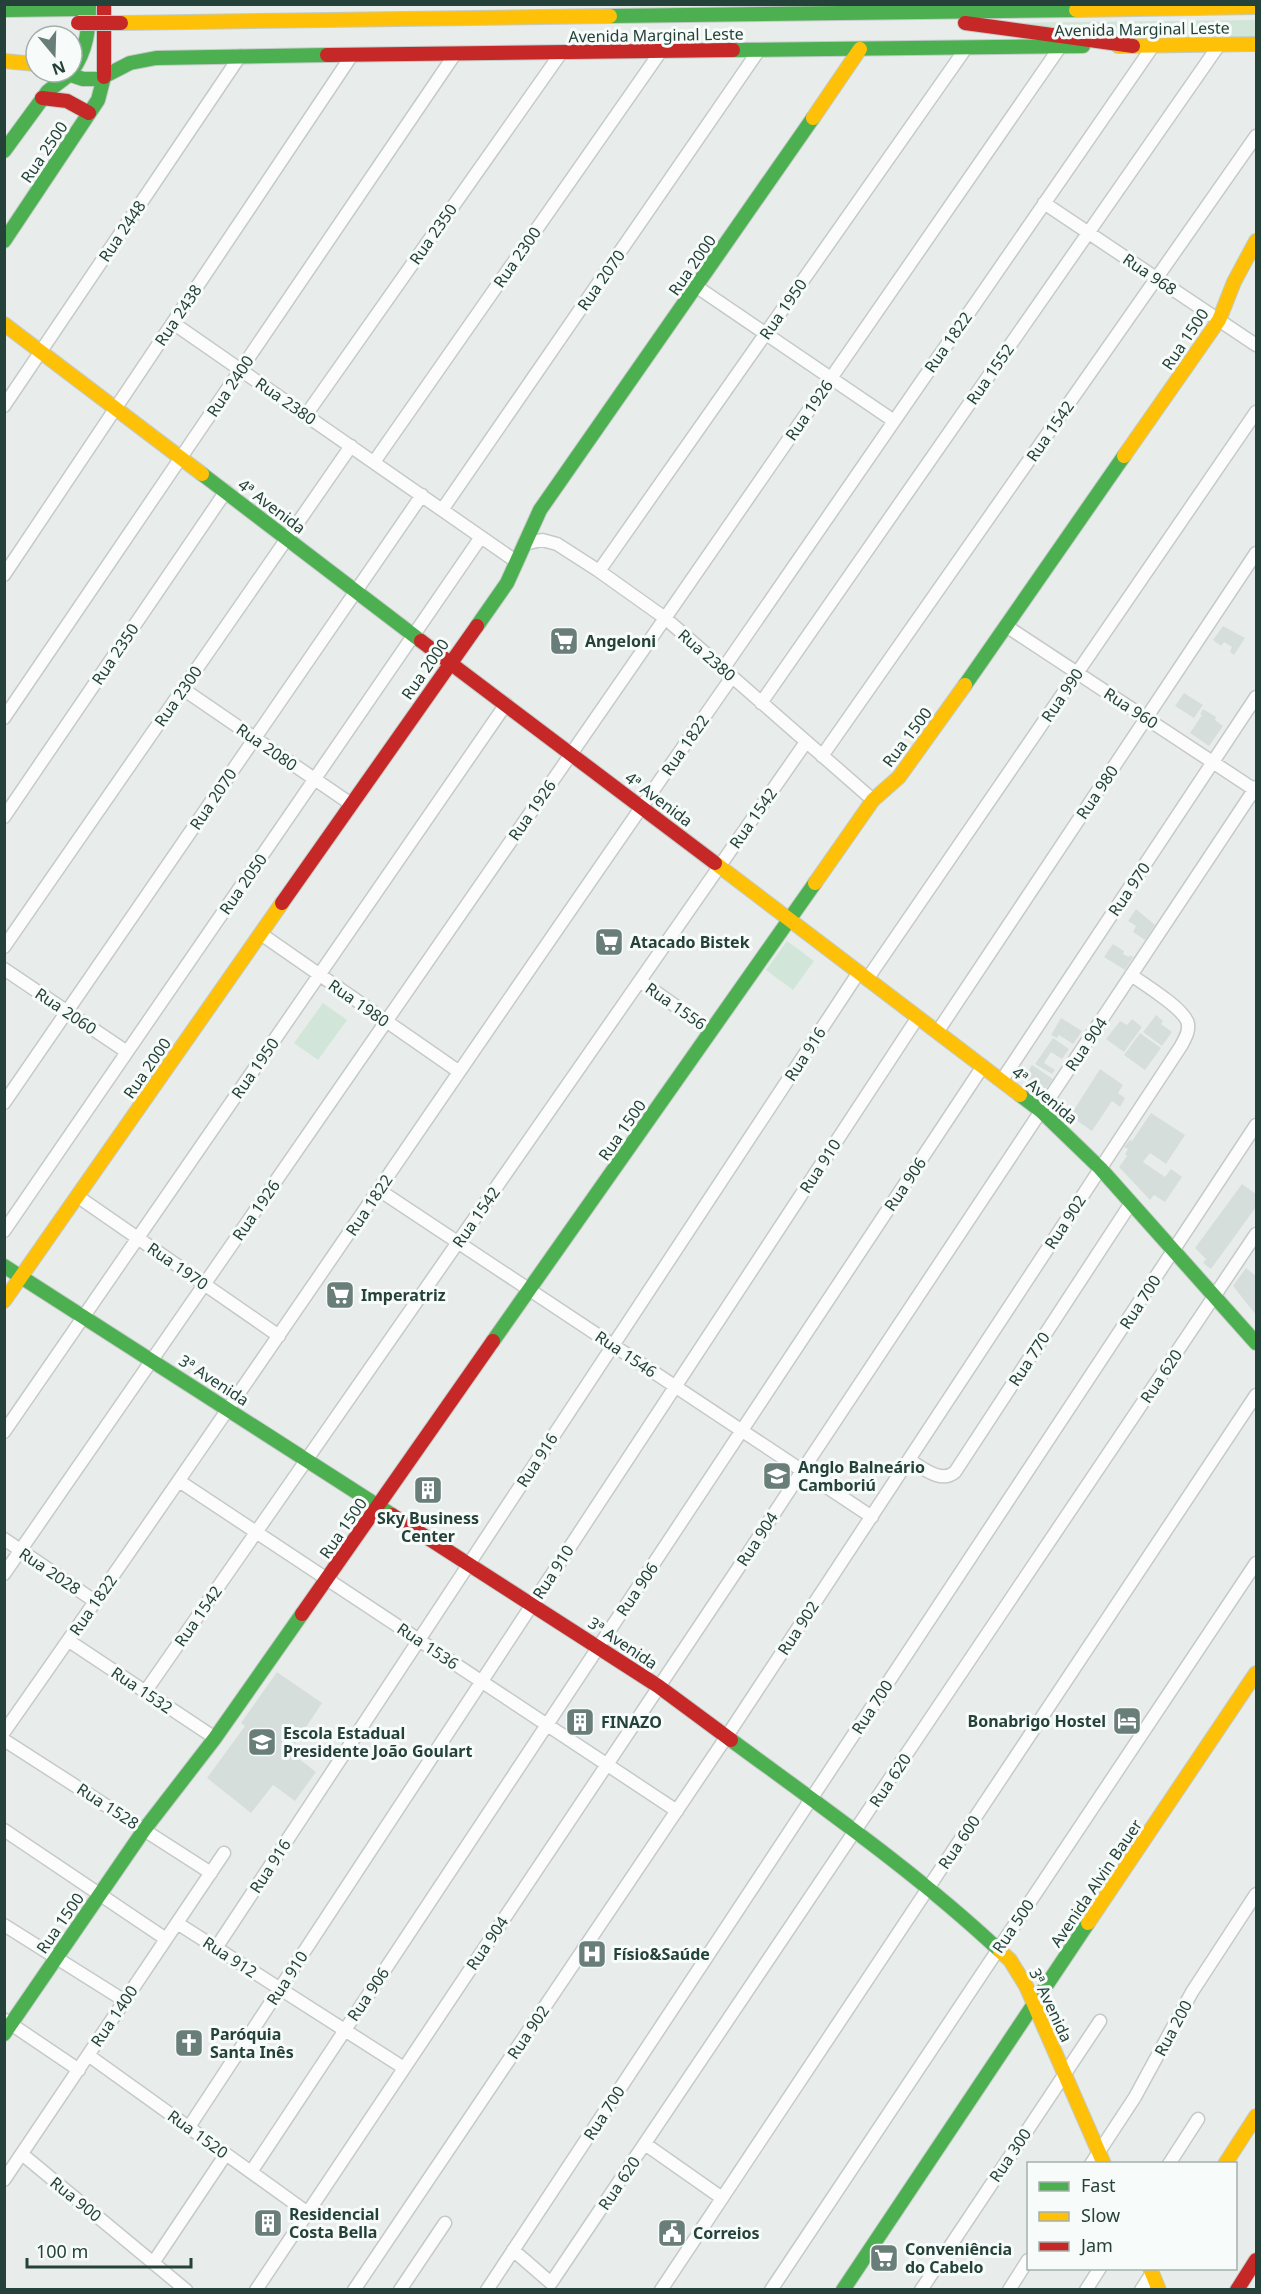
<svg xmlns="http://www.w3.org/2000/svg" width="1261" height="2294" font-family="'Noto Sans',sans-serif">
<rect width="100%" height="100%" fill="#e8edeb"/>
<path fill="#d6dedb" d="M1223,626l22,12 -11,17 -4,-3 2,-5 -8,-5 -3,4 -8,-6z
M1184,693l19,12 -9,13 -19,-12z
M1203,709l13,8 -1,3 8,6 -14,20 -19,-13 12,-18 -2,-1z
M1136,909l19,16 -10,15 -12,-8 3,-6 -8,-5z
M1113,944l11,7 -1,3 6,3 1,-2 3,2 -8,13 -21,-13z
M1156,1015l7,6 -2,3 11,8 -10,14 -19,-14z
M1061,1018l21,13 -9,13 -14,-9 -2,3 -6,-3z
M1132,1019l10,8 -18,25 -18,-13 14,-18 7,4z
M1140,1033l21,15 -16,22 -21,-15z
M1053,1038l16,11 -7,10 -11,-7 -7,11 11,7 -3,4 -17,-10z
M1032,1065l21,14 -9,13 -21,-14z
M1100,1069l23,16 -5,8 7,5 -5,9 -8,-6 -20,30 -22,-15z
M1151,1113l34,22 -19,29 -16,-11 -7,9 22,15 6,-8 11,8 -17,25 -11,-7 -4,5 -31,-33 8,-11 -2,-2 3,-5 -4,-2 6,-7 2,1z
M1242,1184l14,10v13l-45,62 -8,-6 3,-4 -11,-11z
M1246,1268l10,8v39l-23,-29z
M277,1672l45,31 -27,41 -4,-4 -6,8 31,24 -21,29 -22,-16 -22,28 -44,-35 38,-52 -4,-3z"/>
<path fill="#d1e6d8" d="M1256,20v18l-140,1 -117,-16z
M787,941l27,20 -21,29 -27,-20z
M323,1003l24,17 -29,40 -24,-17z"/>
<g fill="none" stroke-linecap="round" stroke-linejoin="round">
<g stroke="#c5cac8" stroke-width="15">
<path id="street" d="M1044,203l212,142
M697,287l197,134
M173,323l344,239
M4,406l236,-350
M306,415l255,-362
M374,462l287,-411
M442,510l317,-460
M524,544l18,-4 15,4 42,27 66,47 208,182
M599,571l367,-523
M4,575l348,-520
M1006,626l249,164
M723,669l430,-623
M183,689l168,115
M761,703l458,-658
M4,718l451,-664
M822,756l434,-620
M4,817l222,-326
M261,934l197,137
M4,947l347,-501
M4,969l123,83
M868,978l388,-566
M640,981l71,50
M938,1031l318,-478
M1002,1080l254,-383
M4,1103l418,-608
M379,1190l493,327
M77,1196l202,140
M4,1231l477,-694
M4,1432l502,-728
M909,1460c14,8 32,24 46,12l176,-269
M179,1481l498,330
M4,1539l92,63
M4,1574l1056,-1527
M69,1641l146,97
M145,1692l661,-950
M4,1732c246,-350 483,-705 728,-1055
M4,1740l207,133
M4,1830l162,109
M177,1923l227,145
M4,1925l121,76
M216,1948l643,-976
M5,2020l74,50
M88,2055l220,158
M189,2127l729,-1110
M645,2144l77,54
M22,2154l164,136
M1091,2164l44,-67 57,-105 64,-98
M1169,2164l29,-45
M251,2172l732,-1106
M4,2180l220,-327
M513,2250l38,33 705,-1049
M153,2263l73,-109
M256,2290l487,-729 59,-90 454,-684
M354,2290l373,-554 454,-690c4,-8 8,-13 7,-22 -2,-14 -44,-40 -57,-49
M400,2290l45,-67
M487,2290l769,-1165
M661,2290l595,-895
M771,2290l485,-727
M921,2290l179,-269
M1009,2290l19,-30
M1086,2290l14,-22
M1141,2290l11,-17"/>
</g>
<g stroke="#c3cbc8" stroke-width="16">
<path id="fast" d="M4,10l74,-1
M610,16l466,-6
M733,50l350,-4
M72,71c15,-21 17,-42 17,-67
M62,72l21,7h16l31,-16 26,-5 171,-3
M4,151l44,-60 21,-16
M4,241l94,-141 6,-23
M202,474l219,167
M477,626l30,-43 33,-73 273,-392
M965,685l159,-229
M1020,1095l21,16 59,57 156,175
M4,1266l388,249
M493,1341l322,-458
M731,1740c91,67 186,133 269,211
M4,2034l140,-204 71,-92 87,-124
M843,2290l245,-367"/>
</g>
<g stroke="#c3cbc8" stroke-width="16">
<path id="slow" d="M1076,10l180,-3
M121,23l489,-7
M1118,46l138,-2
M4,61l32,3
M813,118l47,-69
M4,324l198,150
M1124,456l95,-136 15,-38 22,-41
M715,863l305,232
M815,883l58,-83 26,-23 66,-92
M4,1301l278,-398
M1088,1923l168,-250
M1000,1951l10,9 16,26 78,178
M1225,2164l31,-48
M1150,2268l9,22"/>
</g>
<g stroke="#c3cbc8" stroke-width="16">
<path id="jam" d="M104,4v73
M965,23l168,23
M327,55l406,-5
M42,98l25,3 22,12
M421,641l294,222
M282,903l195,-277
M392,1515l266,171 73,54
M302,1614l191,-273
M1237,2290l19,-30"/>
</g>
<use href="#street" stroke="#fcfcfc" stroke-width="12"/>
<use href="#fast" stroke="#4caf50" stroke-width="14"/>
<use href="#slow" stroke="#ffc107" stroke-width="14"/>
<use href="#jam" stroke="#c62828" stroke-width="14"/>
<g stroke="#c3ccc9" stroke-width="16" stroke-linecap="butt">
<path id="jam-bridge" d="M78,23h43"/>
</g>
<use href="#jam-bridge" stroke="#c62828" stroke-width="14"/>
</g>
<defs>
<g id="supermarket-square" transform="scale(1.5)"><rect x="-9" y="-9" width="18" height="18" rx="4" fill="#697e78" stroke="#f7fbf9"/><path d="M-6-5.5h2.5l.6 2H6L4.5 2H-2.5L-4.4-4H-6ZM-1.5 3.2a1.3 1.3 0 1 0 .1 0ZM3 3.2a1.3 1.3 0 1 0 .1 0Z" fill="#fff"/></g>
<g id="school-square" transform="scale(1.5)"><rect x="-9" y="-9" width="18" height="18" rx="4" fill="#697e78" stroke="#f7fbf9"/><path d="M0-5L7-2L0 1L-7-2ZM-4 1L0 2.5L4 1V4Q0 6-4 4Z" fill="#fff"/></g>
<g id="building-square" transform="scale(1.5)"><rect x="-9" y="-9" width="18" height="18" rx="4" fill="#697e78" stroke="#f7fbf9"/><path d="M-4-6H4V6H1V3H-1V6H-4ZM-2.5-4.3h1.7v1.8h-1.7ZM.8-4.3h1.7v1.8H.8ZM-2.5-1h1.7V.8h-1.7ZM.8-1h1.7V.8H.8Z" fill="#fff"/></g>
<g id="hotel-square" transform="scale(1.5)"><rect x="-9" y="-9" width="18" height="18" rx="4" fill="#697e78" stroke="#f7fbf9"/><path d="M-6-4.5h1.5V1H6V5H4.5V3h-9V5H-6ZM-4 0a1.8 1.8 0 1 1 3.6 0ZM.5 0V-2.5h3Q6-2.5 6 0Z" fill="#fff"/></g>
<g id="hospital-square" transform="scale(1.5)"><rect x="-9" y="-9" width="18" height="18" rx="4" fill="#697e78" stroke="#f7fbf9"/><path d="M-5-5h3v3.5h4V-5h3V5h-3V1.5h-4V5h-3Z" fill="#fff"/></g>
<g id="church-square" transform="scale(1.5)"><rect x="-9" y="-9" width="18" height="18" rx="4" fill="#697e78" stroke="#f7fbf9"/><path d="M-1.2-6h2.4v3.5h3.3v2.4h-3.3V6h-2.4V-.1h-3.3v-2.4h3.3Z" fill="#fff"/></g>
<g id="civic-square" transform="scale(1.5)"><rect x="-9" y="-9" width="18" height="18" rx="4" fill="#697e78" stroke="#f7fbf9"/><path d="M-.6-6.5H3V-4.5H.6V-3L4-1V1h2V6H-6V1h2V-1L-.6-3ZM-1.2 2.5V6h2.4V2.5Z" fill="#fff"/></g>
</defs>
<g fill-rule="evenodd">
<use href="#supermarket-square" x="564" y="641"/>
<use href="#supermarket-square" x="609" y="942"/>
<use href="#supermarket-square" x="340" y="1295"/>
<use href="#school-square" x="777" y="1476"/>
<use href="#building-square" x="428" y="1490"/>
<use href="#hotel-square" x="1127" y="1721"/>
<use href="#building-square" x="580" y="1722"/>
<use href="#school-square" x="262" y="1742"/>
<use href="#hospital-square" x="592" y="1954"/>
<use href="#church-square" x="189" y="2043"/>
<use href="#building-square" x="268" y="2223"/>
<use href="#civic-square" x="672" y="2233"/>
<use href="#supermarket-square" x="884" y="2258"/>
</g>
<g text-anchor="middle" stroke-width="6" stroke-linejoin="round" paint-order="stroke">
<g font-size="16" fill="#24423a" stroke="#f7fbf9">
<text transform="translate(1142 29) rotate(-1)" y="6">Avenida Marginal Leste</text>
<text transform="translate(656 35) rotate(-1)" y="6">Avenida Marginal Leste</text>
<text transform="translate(44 152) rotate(-56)" y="6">Rua 2500</text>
<text transform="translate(122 231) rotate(-56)" y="6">Rua 2448</text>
<text transform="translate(433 234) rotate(-55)" y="6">Rua 2350</text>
<text transform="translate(517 257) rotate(-55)" y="6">Rua 2300</text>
<text transform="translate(692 265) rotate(-55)" y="6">Rua 2000</text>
<text transform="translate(1150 274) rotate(34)" y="6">Rua 968</text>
<text transform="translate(601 280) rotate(-55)" y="6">Rua 2070</text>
<text transform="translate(783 309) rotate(-55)" y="6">Rua 1950</text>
<text transform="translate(178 315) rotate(-56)" y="6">Rua 2438</text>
<text transform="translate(1185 339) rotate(-56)" y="6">Rua 1500</text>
<text transform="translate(948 342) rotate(-55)" y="6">Rua 1822</text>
<text transform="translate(990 374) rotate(-55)" y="6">Rua 1552</text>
<text transform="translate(230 386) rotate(-56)" y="6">Rua 2400</text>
<text transform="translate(286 401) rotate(35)" y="6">Rua 2380</text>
<text transform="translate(809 410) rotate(-55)" y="6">Rua 1926</text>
<text transform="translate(1050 431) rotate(-55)" y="6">Rua 1542</text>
<text transform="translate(272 506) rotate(37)" y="6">4ª Avenida</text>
<text transform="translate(115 654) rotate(-56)" y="6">Rua 2350</text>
<text transform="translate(707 655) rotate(41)" y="6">Rua 2380</text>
<text transform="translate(425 669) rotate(-55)" y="6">Rua 2000</text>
<text transform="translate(1062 695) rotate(-56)" y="6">Rua 990</text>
<text transform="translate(178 696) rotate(-55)" y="6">Rua 2300</text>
<text transform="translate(1131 708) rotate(33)" y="6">Rua 960</text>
<text transform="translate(907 737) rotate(-53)" y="6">Rua 1500</text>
<text transform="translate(685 745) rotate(-55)" y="6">Rua 1822</text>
<text transform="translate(267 747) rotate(35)" y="6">Rua 2080</text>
<text transform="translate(1097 792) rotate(-56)" y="6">Rua 980</text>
<text transform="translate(213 799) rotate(-56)" y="6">Rua 2070</text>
<text transform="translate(659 799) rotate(37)" y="6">4ª Avenida</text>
<text transform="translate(532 810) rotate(-55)" y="6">Rua 1926</text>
<text transform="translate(753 818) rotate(-55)" y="6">Rua 1542</text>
<text transform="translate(243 884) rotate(-55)" y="6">Rua 2050</text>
<text transform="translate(1129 889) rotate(-56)" y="6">Rua 970</text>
<text transform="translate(359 1003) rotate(35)" y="6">Rua 1980</text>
<text transform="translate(676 1006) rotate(35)" y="6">Rua 1556</text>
<text transform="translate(66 1011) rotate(34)" y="6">Rua 2060</text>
<text transform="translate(1086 1044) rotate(-56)" y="6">Rua 904</text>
<text transform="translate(805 1054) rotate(-57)" y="6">Rua 916</text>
<text transform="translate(147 1068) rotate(-55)" y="6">Rua 2000</text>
<text transform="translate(255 1068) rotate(-55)" y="6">Rua 1950</text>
<text transform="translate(1045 1095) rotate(40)" y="6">4ª Avenida</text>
<text transform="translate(622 1130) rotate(-55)" y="6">Rua 1500</text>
<text transform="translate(820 1166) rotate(-57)" y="6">Rua 910</text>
<text transform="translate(905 1184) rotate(-56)" y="6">Rua 906</text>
<text transform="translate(369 1205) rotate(-56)" y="6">Rua 1822</text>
<text transform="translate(256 1210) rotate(-55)" y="6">Rua 1926</text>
<text transform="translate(476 1217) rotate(-55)" y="6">Rua 1542</text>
<text transform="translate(1065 1222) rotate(-57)" y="6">Rua 902</text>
<text transform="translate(178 1266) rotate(35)" y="6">Rua 1970</text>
<text transform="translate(1140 1302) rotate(-57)" y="6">Rua 700</text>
<text transform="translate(626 1354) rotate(34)" y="6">Rua 1546</text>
<text transform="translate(1029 1359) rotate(-57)" y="6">Rua 770</text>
<text transform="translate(1161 1376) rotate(-56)" y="6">Rua 620</text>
<text transform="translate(214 1380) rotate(33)" y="6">3ª Avenida</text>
<text transform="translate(537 1460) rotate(-57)" y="6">Rua 916</text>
<text transform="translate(343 1528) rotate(-55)" y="6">Rua 1500</text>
<text transform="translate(757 1539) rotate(-57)" y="6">Rua 904</text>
<text transform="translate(50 1571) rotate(34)" y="6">Rua 2028</text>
<text transform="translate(553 1572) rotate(-57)" y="6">Rua 910</text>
<text transform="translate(637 1589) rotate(-56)" y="6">Rua 906</text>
<text transform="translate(93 1605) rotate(-55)" y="6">Rua 1822</text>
<text transform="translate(198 1616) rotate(-55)" y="6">Rua 1542</text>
<text transform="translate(798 1628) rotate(-57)" y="6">Rua 902</text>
<text transform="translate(623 1643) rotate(34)" y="6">3ª Avenida</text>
<text transform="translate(428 1646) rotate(34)" y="6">Rua 1536</text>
<text transform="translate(142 1690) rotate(34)" y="6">Rua 1532</text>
<text transform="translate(872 1707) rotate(-57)" y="6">Rua 700</text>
<text transform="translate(890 1780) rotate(-56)" y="6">Rua 620</text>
<text transform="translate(108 1806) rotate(33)" y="6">Rua 1528</text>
<text transform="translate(959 1842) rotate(-56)" y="6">Rua 600</text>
<text transform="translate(270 1866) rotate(-57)" y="6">Rua 916</text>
<text transform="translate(1096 1883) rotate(-56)" y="6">Avenida Alvin Bauer</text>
<text transform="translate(60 1923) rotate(-55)" y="6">Rua 1500</text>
<text transform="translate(1013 1926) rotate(-56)" y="6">Rua 500</text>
<text transform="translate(487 1943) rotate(-56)" y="6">Rua 904</text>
<text transform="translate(230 1957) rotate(33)" y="6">Rua 912</text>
<text transform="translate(287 1978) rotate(-57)" y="6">Rua 910</text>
<text transform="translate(368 1994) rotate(-56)" y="6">Rua 906</text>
<text transform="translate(1051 2005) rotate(65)" y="6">3ª Avenida</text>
<text transform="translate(114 2016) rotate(-56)" y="6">Rua 1400</text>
<text transform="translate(1173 2028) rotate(-62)" y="6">Rua 200</text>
<text transform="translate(528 2032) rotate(-56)" y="6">Rua 902</text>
<text transform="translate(604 2113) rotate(-57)" y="6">Rua 700</text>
<text transform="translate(198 2134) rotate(36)" y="6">Rua 1520</text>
<text transform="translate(1010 2155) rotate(-56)" y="6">Rua 300</text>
<text transform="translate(619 2183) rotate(-56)" y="6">Rua 620</text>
<text transform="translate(76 2199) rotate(39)" y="6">Rua 900</text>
</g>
<g font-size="16" font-weight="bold" fill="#24423a" stroke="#f7fbf9" text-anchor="start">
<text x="585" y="647">Angeloni</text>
<text x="630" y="948">Atacado Bistek</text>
<text x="361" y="1301">Imperatriz</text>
<text x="798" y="1473">Anglo Balneário<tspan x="798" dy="18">Camboriú</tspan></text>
<text x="428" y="1524" text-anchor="middle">Sky Business<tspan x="428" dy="18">Center</tspan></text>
<text x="1106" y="1727" text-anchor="end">Bonabrigo Hostel</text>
<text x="601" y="1728">FINAZO</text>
<text x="283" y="1739">Escola Estadual<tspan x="283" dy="18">Presidente João Goulart</tspan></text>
<text x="613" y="1960">Físio&amp;Saúde</text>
<text x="210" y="2040">Paróquia<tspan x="210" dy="18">Santa Inês</tspan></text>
<text x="289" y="2220">Residencial<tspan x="289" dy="18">Costa Bella</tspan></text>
<text x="693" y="2239">Correios</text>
<text x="905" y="2255">Conveniência<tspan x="905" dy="18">do Cabelo</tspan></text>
</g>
</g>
<rect width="1261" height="2294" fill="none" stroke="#24423a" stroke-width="12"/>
<rect x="1027" y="2162" width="210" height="108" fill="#f7fbf9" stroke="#a3b1ad" stroke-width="1.5"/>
<rect x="1039" y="2182" width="30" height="9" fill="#4caf50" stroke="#a3b1ad" stroke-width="1.5"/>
<text x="1081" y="2192" font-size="18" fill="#24423a">Fast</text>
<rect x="1039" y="2212" width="30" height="9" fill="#ffc107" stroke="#a3b1ad" stroke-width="1.5"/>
<text x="1081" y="2222" font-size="18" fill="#24423a">Slow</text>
<rect x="1039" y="2242" width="30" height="9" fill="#c62828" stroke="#a3b1ad" stroke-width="1.5"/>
<text x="1081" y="2252" font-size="18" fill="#24423a">Jam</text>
<g transform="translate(54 54) rotate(161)"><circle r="28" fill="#f7fbf9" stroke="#a3b1ad" stroke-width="1.5"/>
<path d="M0-4.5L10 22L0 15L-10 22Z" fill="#697e78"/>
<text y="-9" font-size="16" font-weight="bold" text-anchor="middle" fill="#24423a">N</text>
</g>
<path d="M27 2258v9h164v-9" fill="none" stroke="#24423a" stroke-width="3"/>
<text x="36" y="2258" font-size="18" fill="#24423a" stroke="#f7fbf9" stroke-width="4.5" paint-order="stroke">100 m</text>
</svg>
